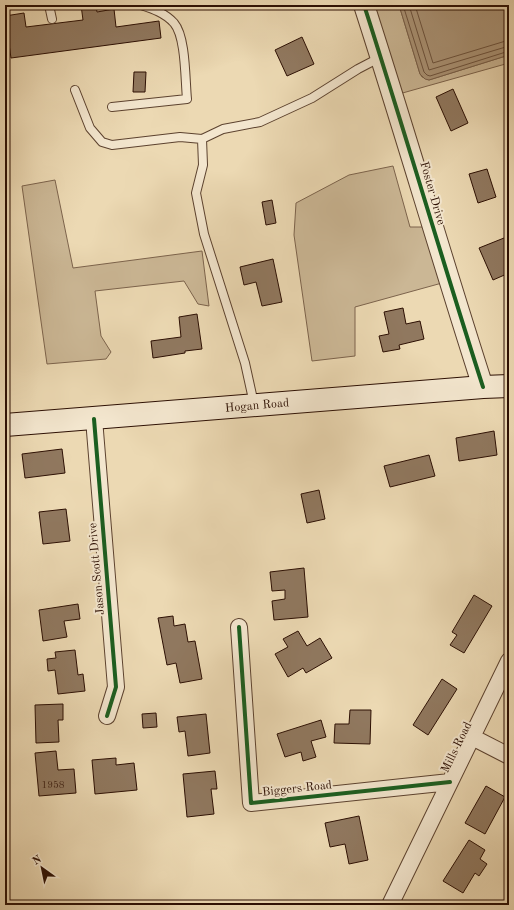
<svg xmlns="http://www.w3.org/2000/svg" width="514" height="910" font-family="'Old Standard TT',serif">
<rect width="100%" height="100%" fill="#ecd9b3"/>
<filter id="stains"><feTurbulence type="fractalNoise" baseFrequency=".005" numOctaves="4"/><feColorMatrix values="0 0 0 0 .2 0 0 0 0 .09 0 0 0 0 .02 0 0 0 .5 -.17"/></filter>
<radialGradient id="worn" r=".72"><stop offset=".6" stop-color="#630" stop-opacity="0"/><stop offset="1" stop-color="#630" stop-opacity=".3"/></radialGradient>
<path fill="#cbb795" stroke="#7c634c" d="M371,5h28l21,69 2,3 7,3 80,-25v8l-110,31z
M393,166l17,61h14l18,56 -87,24v49l-43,5 -18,-126 2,-32 53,-28z
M55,180l18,88 129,-17 7,55 -11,-2 -14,-23 -89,10 6,45 10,16 -5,7 -59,5 -25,-178z"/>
<path fill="#ab9477" stroke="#785f49" d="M399,5h104l6,19v31l-80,25 -4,-1 -5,-5z"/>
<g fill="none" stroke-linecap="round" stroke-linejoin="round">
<path stroke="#6c523d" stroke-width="1" d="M403,5l21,67 3,3 3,1 79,-25
M409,5l20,65 80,-24
M415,5l18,58 76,-23"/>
</g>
<path fill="#90785f" stroke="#2c0f03" d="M81,5h15l1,7 17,-3 2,18 43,-6 2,17 -150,20 -6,-42 19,-3 2,14 57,-7z
M302,37l12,27 -27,12 -12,-26z
M134,72h12l-1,20h-12z
M453,89l15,34 -17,8 -15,-34z
M487,169l9,28 -18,6 -9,-29z
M272,200l4,23 -10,2 -4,-23z
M509,236v23l-3,2 3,6v6l-16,7 -14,-32z
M273,259l9,43 -20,4 -6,-24 -12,3 -4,-18z
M403,308l3,16 14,-3 4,18 -25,6 1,4 -17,3 -4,-16 10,-2 -5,-22z
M197,314l5,35 -17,2v2l-32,5 -2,-17 30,-4 -2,-20z
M494,431l3,24 -38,6 -3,-23z
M62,449l3,24 -40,5 -3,-24z
M429,455l6,21 -45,11 -6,-21z
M319,490l6,29 -18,4 -6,-29z
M66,509l4,32 -27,3 -4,-32z
M304,568l4,49 -34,3 -2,-19 13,-2v-9l-13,1 -2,-19z
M474,595l18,11 -28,47 -14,-8 7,-10 -5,-3z
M78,604l2,15 -16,2 3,16 -24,4 -4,-31z
M173,616l1,10 11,-2 3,18 7,-1 7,38 -22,4 -4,-20 -9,2 -9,-47z
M298,631l9,15 13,-8 12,20 -26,15 -3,-5 -15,9 -13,-23 13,-7 -5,-8z
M75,650l3,25 5,-1 2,17 -27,3 -3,-24 -7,1 -1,-12 9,-1 -1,-6z
M442,679l15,10 -29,46 -15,-10z
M63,704v16h-5l1,22 -23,1 -1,-38z
M350,710h21l-1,34 -36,-1 1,-19h14z
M156,713l1,14 -14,1 -1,-14z
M206,714l4,39 -22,3 -3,-25 -6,1 -2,-15z
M321,720l5,17 -15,4 5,16 -13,4 -2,-9 -16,5 -8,-23z
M56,751l2,19 16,-1 2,24 -37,3 -4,-43z
M116,758v7l18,-2 3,27 -42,4 -3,-34z
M215,771l2,18h-6l3,25 -27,3 -4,-43z
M486,786l19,11 -20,37 -20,-11z
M359,816l9,44 -19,4 -4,-20 -15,3 -5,-24z
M469,840l16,10 -5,9 7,5 -8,12 -4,-3 -12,20 -20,-12z"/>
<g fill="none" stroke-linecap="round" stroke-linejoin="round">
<g stroke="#5c422f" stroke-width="10">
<path id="service" d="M49,5l3,14
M75,90l15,38 12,14 10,3 68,-8 22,2
M112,107l75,-8c-2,-20 -1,-62 -13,-76 -9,-10 -21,-14 -33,-18
M254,404l-9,-41 -41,-129 -8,-41 7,-28 -1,-26 21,-10 37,-7 52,-24 46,-29 23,-12"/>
</g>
<g stroke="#5c422f" stroke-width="18">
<path id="minor" d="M94,419l22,268 -9,29
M239,627l12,176 199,-21
M472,737l37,19
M390,905l119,-244"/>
</g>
<g stroke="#5c422f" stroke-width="22">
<path id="tertiary" d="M364,5c41,127 78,255 119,382"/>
</g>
<g stroke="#2c0f03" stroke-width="24">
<path id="secondary" d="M5,425l478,-38 26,-1"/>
</g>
<use href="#service" stroke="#f3e6ce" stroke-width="8"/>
<use href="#minor" stroke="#f3e6ce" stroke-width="16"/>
<use href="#tertiary" stroke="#f3e6ce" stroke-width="20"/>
<use href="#secondary" stroke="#f3e6ce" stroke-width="22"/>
<g stroke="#f3e6ce" stroke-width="6">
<path id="cycleway" d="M364,5c41,127 78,255 119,382
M94,419l22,268 -9,29
M239,627l12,176 199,-21"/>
</g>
<use href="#cycleway" stroke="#1b5e20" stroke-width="4"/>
</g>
<g text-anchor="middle" stroke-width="4" stroke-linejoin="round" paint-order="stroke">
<g font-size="10" fill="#45291a">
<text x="53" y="788">1958</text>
</g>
<g font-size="12" fill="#2c0f03" stroke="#f3e6ce">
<text transform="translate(433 193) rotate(74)" y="4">Foster Drive</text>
<text transform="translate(257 405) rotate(-5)" y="4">Hogan Road</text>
<text transform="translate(96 569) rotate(-95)" y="4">Jason Scott Drive</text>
<text transform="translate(456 747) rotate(-64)" y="4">Mills Road</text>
<text transform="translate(297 788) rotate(-6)" y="4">Biggers Road</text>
</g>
</g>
<rect width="514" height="910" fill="none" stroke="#ecd9b3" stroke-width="20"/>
<rect x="6" y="6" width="502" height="898" fill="none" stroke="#2c0f03" stroke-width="2"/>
<rect x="10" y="10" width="494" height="890" fill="none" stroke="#2c0f03"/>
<g transform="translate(42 868) rotate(327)" stroke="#f3e6ce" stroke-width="3" paint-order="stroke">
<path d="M0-3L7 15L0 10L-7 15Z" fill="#2c0f03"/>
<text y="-6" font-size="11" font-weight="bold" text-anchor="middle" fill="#2c0f03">N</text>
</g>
<rect width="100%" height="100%" filter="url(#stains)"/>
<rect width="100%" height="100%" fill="url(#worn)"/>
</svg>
